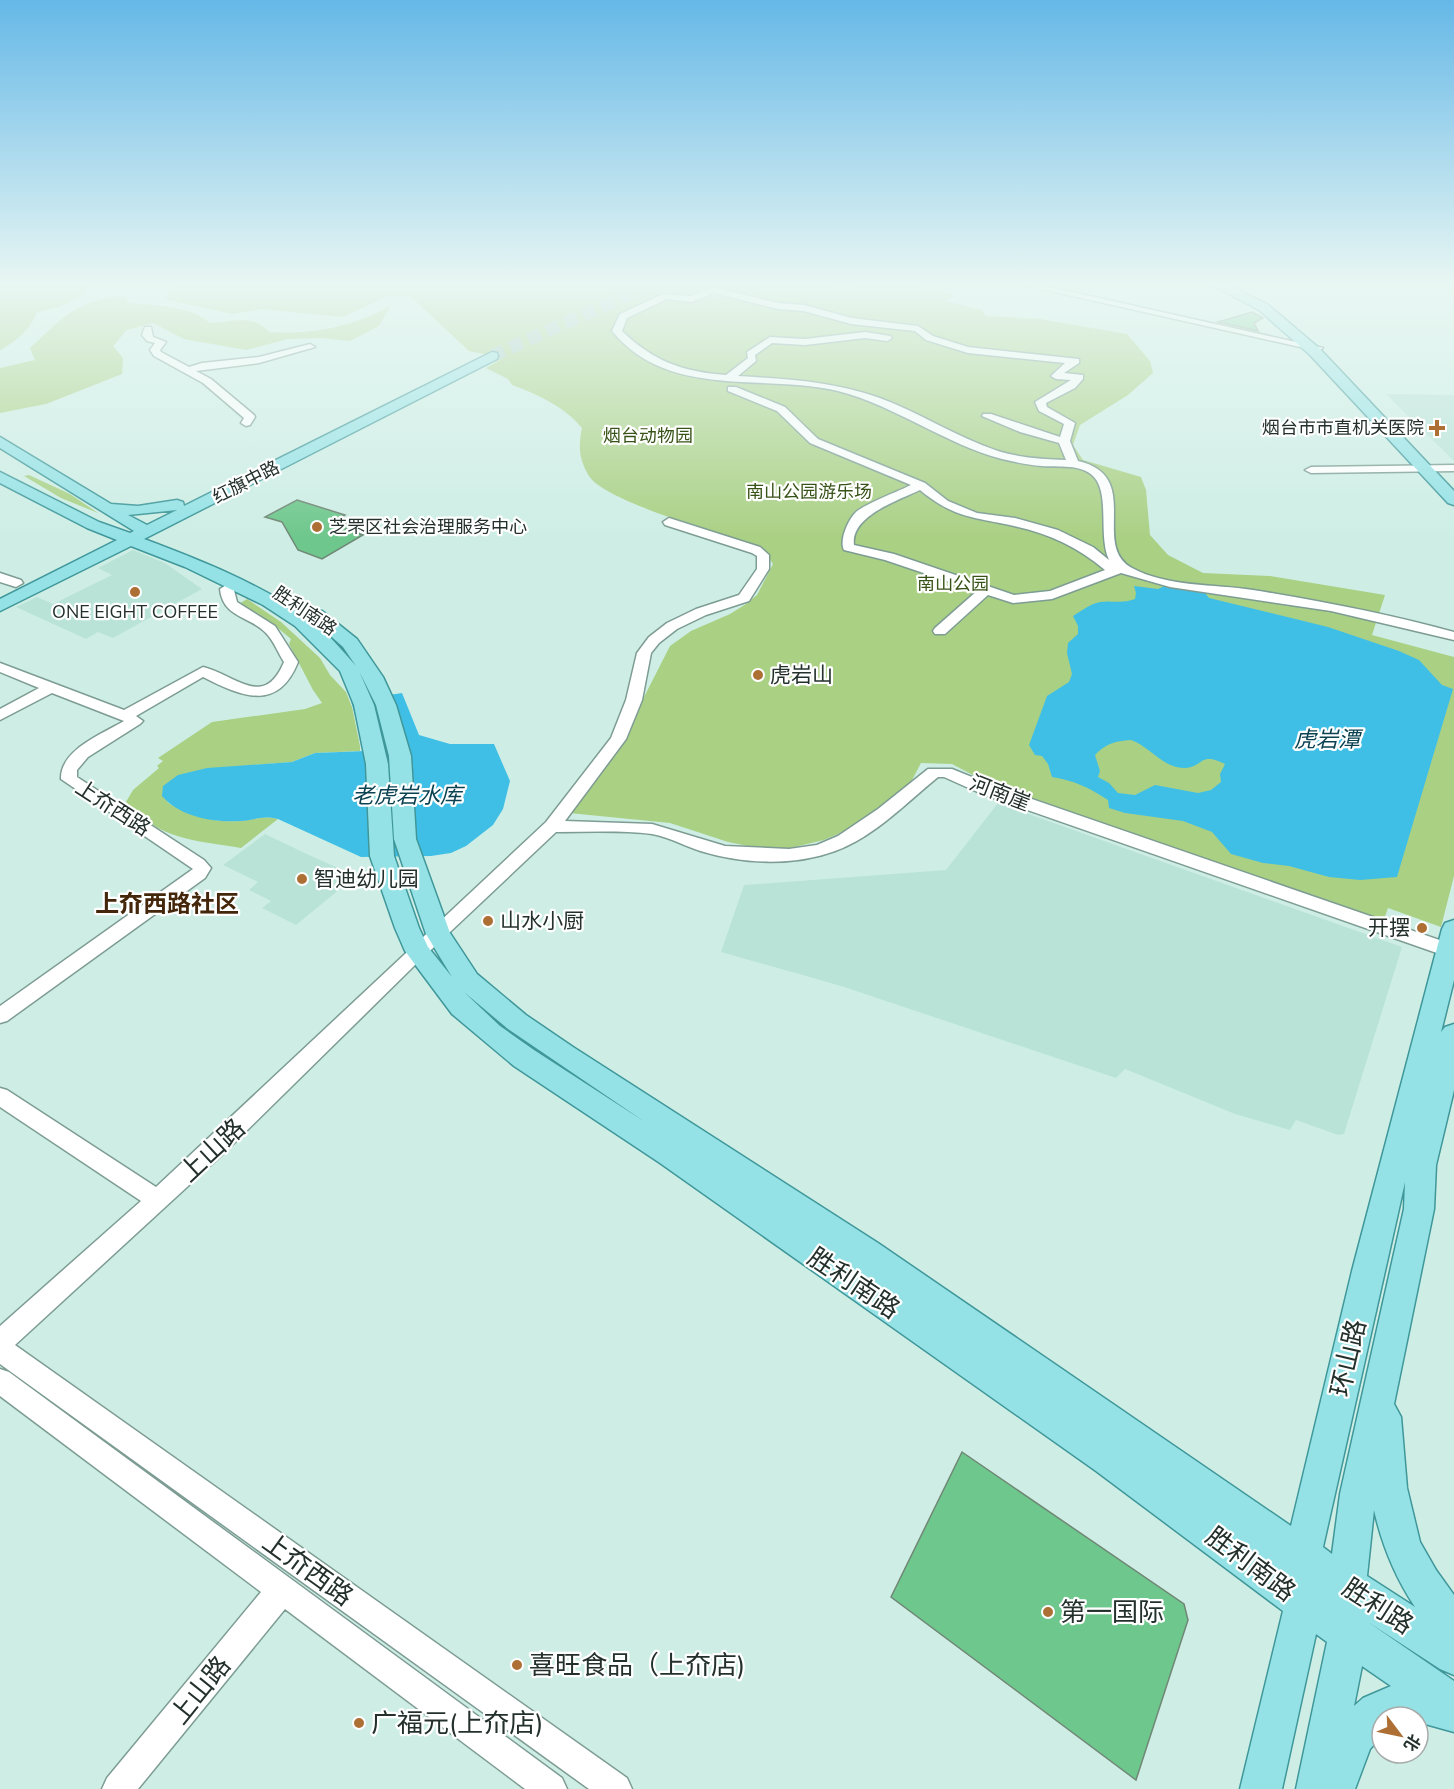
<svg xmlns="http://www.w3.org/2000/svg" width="1454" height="1789" font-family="'Nunito Sans','Noto Sans SC',sans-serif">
<rect width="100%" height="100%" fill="#ceeee5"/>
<path fill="#bae3d8" d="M1386,394l68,1v66z
M133,550l32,13 37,26 -89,49 -15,-6 -12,7 -70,-32 21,-10 16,7 59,-29 -14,-7z
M998,803l404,144 -58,187 -6,1 -42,-15 -6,10 -55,-16 -110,-45 -9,9 -275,-92 -120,-34 23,-67 202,-15z
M265,834l44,21 47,21 -60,49 -34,-17 9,-7 -22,-11 9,-8 -35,-17z"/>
<path fill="#aad084" d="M0,286h86v7l-27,14 -22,5c-8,19 -19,28 -37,38z
M172,286h657l21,5 11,-5h56l38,9 -10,6 37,9 4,6 54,3 87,15 23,27 3,12 -25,22 -48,30 -7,20 10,15 58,17 5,13 4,45 18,20 35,18 67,3 115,19 -13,40 82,22v219l-13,51 -53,-19 -5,14 -331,-116 -64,-23 -36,-19 -31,-1 -11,21 -56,43 -30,13 -34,8h-32l-30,-6 -58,-19 -101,-10 49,-65 52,-102 21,-15 39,-17 16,-10 11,-9 16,-31 -11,-16c-33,-12 -157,-46 -173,-72 -10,-17 -11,-29 -7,-48 -17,-21 -45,-34 -70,-43l-4,-6 -22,-11 17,-10 -34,-7 -59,-55h-22l-45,21 -81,-8 -30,5 -67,-15z
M114,296h11l4,7c27,3 60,2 81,20 20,-1 45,-9 59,9 41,3 85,-5 121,-26l-11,20 -29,15 -28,-3 -34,1 -42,11 -62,-11 -31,-16 -26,7 -14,16 10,12 -1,16 -76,30 -46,9v-45l35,-8 -5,-12c32,-29 39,-42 84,-52z
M29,475l41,19 28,19 -37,-15 -37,-22z
M247,599l34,23 39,36 10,17 16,17 6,15 8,39v5l-45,2 -23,9 -50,4 -75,36c22,14 47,21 73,19 16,-1 21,-6 38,-2l-37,29c-48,-8 -81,-8 -115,-46l7,-12 26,-22 -2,-2 6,-5 -5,-3 54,-36 93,-13 17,-6 -9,-13 -24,-46 2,-5 -18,-15 -36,-19z"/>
<path fill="#40bfe6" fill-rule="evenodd" d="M1167,585l35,4 7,9 119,29 71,24 20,9 23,25 11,4 -56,188 -37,3 -31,-3 -40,-11 -26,-3 -32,-9 -19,-22 -29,-11 -58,-8 -16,-5 -1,-8c-20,-13 -33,-19 -56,-23l-4,-13 -6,-8 -7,-1 -6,-10 18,-49 22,-14 3,-8 -5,-21 1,-10 10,-9v-8l-5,-10c8,-5 17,-12 27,-14 12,-2 22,2 35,-3l1,-6 -2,-7 24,3zM1131,740c18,6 33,29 54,28 19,-1 14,-17 40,-4l-5,10 1,8 -10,8 -13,3 -43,-8 -20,10 -17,-2 -9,-10 -11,-6 2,-6 -5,-16c10,-11 20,-14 36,-15z
M402,693l17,42 31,9h44l16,37 -7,28 -10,16 -27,21 -15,7 -20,3 -70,1 -83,-38c-17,-4 -22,1 -37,2 -27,2 -61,-4 -79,-25l1,-10 15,-11 29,-7 85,-6 23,-9 50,-2 -14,-50z"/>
<path fill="#6ec78c" stroke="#708776" stroke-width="1.5" d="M1252,312l11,6 -9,5 4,8 -40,-9z
M297,500l48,15 -8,5 16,5 -7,4 17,6 -41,24 -24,-9 -16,-28 -17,-5z
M962,1452l222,152 4,16 -52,160 -245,-183z"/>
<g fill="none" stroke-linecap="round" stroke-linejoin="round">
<path stroke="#acc8c0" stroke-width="13" stroke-dasharray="13 7" stroke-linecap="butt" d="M492,356l156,-70"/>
<g stroke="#7d9c93" stroke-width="3">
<path id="minor" d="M1028,286h17l278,62 -5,3z
M713,287l65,16 26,2 48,13 66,8 15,10 35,11 111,12v4l-15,10 19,2v4l-8,9 -29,15 1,4 28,16 -5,18 8,20c66,15 12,84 54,107 35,19 82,16 121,22 68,11 135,24 201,42v8l-123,-29 -161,-24 -49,-14 -69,26 -39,4 -25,-8 -43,39h-10l-2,-3 2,-3 42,-37 -92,-31 -41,-10c-5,-10 4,-30 12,-38 9,-8 43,-21 55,-27l-101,-42 -33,-32 -49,-20v-4h8l49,20 33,32 107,44 23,18 29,12 38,5 43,12 35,17 16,13c-11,-23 1,-66 -15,-83 -13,-14 -35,-9 -52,-11 -14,-1 -27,-4 -40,-7 -57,-15 -106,-53 -164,-68 -77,-18 -169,9 -226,-60l8,-17 43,-20 28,2zM714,293l64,16 26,2 47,13 64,7 11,9 42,13 97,10 -14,13 5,3 15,1 -36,22 4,9 25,13 -4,13 -69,-23h-8l-1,2 38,16 39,11 7,17c-23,-1 -46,-2 -68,-9 -42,-14 -79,-39 -121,-54 -46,-16 -91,-18 -139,-21l18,-15 -1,-6 17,-12 33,2 60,-7 22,3 5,-3 -2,-2 -25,-4 -60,7 -35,-2 -23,15 1,6 -22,17c-43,-3 -73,-14 -104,-44l5,-13 40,-19 25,3zM920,490c34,28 53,27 94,36 34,7 64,21 91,44l-55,21 -36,4 -120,-41 -40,-9c-4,-29 45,-45 66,-55z
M145,327h6l2,10 13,5 -6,8 1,2 28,15 13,-4 57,-6 51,-13 5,3 -56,16 -63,8 15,8 43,36 1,2 -5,8 -4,1 -5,-3 3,-5 -41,-35 -49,-27 -4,-6 5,-7 -8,-2 -5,-6z
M1454,465v6l-143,2 -6,-3 6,-3z
M669,518l91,29 9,8v14l-20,32 -43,14 -29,14 -18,14 -8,10 -9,47 -16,39 -61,82 87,3 73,22 64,3 28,-4 21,-9 40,-27 50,-40h24l42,17 460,159v14l-472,-165 -38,-17h-6c-32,26 -64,60 -103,74 -40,15 -91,13 -131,1 -18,-5 -34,-15 -52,-18 -32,-4 -64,-2 -96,-2l-141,133 -191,188 -209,192 612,433 5,11h-43l-589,-425v-38l141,-125 -141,-94v-19l7,2 149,97 390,-365 65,-84 15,-38 11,-47 12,-16 18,-14 29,-14 43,-14 18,-26v-13l-5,-3 -87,-28 -2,-3z
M0,573l21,7 2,3 -7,4 -16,-5z
M235,579l7,4 -8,7 3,12 38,24 23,36c-20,50 -56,35 -95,15l-67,39 7,5 -3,3 -52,33 -11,13v7l127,83 7,8 -6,10 -198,143 -7,2v-17l193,-137 -132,-90c-1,-29 41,-45 63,-58l-72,-28 -52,27v-11l39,-21 -39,-16v-9l124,47 79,-43c33,8 61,43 81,-5 -6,-9 -10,-21 -18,-29 -16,-17 -43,-15 -46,-44z
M0,1369l9,3 553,406 5,11h-42l-240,-180 -147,180h-36l5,-11 154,-186 -261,-196z"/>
</g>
<g stroke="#3f979a" stroke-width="3">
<path id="major" d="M1214,286h16l37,18 53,45 134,142v14l-6,-2 -138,-148 -51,-45z
M492,352l5,1 1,3 -1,3 -353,180c56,21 114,44 163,78 18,13 34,32 49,49l-13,-19 -36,-32 3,-4h12l35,28 26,38 13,28 15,51 5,83 34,94 27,41 49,41 47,32 305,196 413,283 61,-255 90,-342 3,-6 9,-3v60l-13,52 4,-5 9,-3v66l-18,75 -2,44 -40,195 7,13 6,71 13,54 16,28 18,25v80l-14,-6 -72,-47 86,59v51l-36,-10v-5h-36v19l-12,13 -15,40h-59l31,-147 -11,-8 -34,155h-42l43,-178 -187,-140 -436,-308 -146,-97 -62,-52 -47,-63 -10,-23 -25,-72 -4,-92 -12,-59 -14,-34 -45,-45 -32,-21 -78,-38 -54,-21 -131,65v-12l117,-59 -30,-12 -87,-45v-11l99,50 31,11 4,-2 -134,-83v-11l111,67 27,2 39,-6 6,2 1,4zM177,510l-30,15 -19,-10zM359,671l17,34 13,51 5,83 32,95 26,43 -24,-30 -9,-19 -25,-72 -6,-92 -14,-59zM464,992l44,37 137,93 -111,-72 -34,-24zM1405,1182l-1,27 -64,285 -8,60 -9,-7zM1374,1510c8,35 21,67 41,97l-48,-31zM1362,1666l29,20 -28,12 -9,8z"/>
</g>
<use href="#minor" fill="#fff" fill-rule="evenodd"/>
<use href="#major" fill="#95e2e6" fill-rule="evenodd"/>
</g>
<linearGradient id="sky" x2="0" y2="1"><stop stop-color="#65b8e7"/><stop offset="0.53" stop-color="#e9f7f3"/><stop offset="1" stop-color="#e9f7f3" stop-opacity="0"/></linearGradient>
<rect width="1454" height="537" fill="url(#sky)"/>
<g fill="#ad6f34" stroke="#fff" stroke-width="2">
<path d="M1434 419h6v6h6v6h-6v6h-6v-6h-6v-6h6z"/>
<circle cx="317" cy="527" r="6"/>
<circle cx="135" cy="592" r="6"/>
<circle cx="758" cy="675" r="6"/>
<circle cx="302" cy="879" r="6"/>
<circle cx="488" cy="921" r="6"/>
<circle cx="1422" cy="928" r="6"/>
<circle cx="1048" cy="1612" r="6"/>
<circle cx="517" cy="1665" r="6"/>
<circle cx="359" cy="1723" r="6"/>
</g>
<g text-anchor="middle" stroke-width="4.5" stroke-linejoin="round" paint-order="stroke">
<g font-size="18" fill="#23302c" stroke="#fff" text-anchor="end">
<text x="1424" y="434">烟台市市直机关医院</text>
<text x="329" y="533" text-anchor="start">芝罘区社会治理服务中心</text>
<text x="135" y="618" text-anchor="middle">ONE EIGHT COFFEE</text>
</g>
<g font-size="18" fill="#385318" stroke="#fff">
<text x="648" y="442">烟台动物园</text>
<text x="809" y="498">南山公园游乐场</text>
<text x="953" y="590">南山公园</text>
</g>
<g font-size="18" fill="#23302c" stroke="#fff">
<text transform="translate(246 482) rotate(-27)" y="6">红旗中路</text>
<text transform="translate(305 611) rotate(34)" y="6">胜利南路</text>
</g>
<g font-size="21" fill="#23302c" stroke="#fff" text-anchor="start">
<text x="770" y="682">虎岩山</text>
<text x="314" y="886">智迪幼儿园</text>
<text x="500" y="928">山水小厨</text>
<text x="1410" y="935" text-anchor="end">开摆</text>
</g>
<g font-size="21" fill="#23302c" stroke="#fff">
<text transform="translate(1000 793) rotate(21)" y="7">河南崖</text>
<text transform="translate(113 808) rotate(33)" y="7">上夼西路</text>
</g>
<g font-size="22" font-style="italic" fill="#0a4252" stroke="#fff">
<text x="1327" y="747">虎岩潭</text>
<text x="407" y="803">老虎岩水库</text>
</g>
<g font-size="24" font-weight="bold" fill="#44270a" stroke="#fff">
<text x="167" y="912">上夼西路社区</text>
</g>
<g font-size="26" fill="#23302c" stroke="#fff">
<text transform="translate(212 1150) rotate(-43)" y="9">上山路</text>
<text transform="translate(854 1283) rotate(34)" y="9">胜利南路</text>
<text transform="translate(1348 1358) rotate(-77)" y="9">环山路</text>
<text transform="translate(1251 1564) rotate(37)" y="9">胜利南路</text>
<text transform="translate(308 1569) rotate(36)" y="9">上夼西路</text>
<text transform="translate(1378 1606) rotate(33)" y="9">胜利路</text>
<text transform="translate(200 1690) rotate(-51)" y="9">上山路</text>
</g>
<g font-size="26" fill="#23302c" stroke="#fff" text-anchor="start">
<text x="1060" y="1621">第一国际</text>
<text x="529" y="1674">喜旺食品（上夼店)</text>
<text x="371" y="1732">广福元(上夼店)</text>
</g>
</g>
<g transform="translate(1400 1735) rotate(122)"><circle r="28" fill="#ffffff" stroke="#a7acab" stroke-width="1.5"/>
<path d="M0-4.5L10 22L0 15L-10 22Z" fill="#ad6f34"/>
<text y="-9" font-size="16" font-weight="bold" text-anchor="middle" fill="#23302c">北</text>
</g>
</svg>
